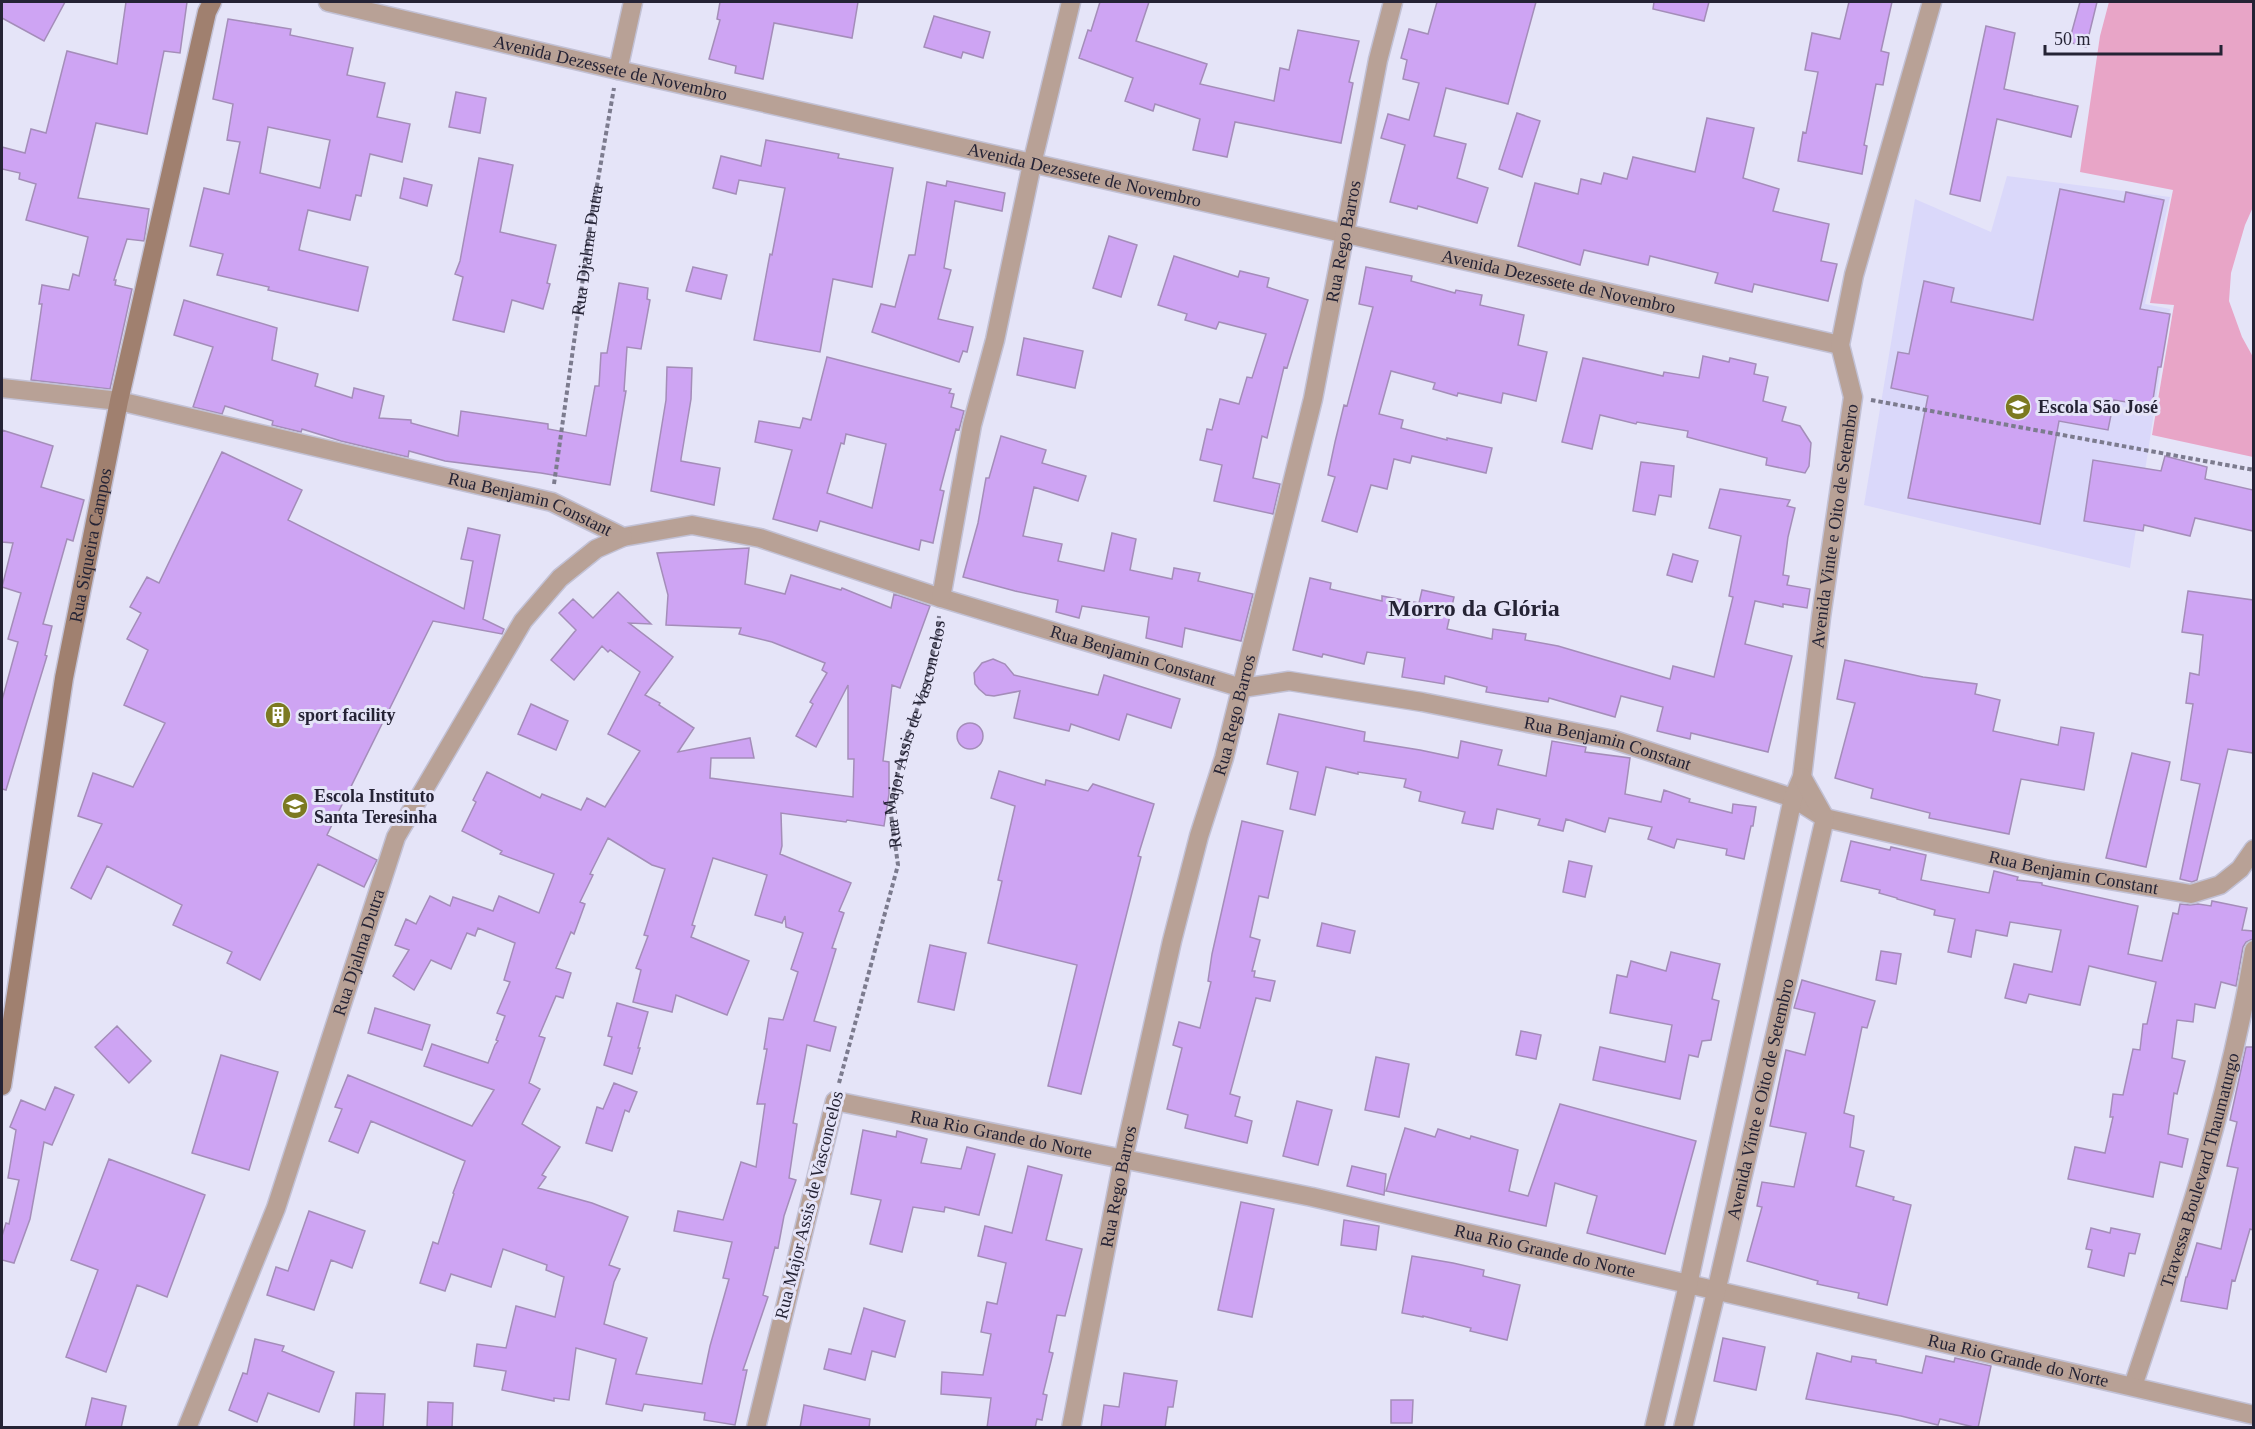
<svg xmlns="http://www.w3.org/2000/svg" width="2255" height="1429" font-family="'Times New Roman',serif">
<rect width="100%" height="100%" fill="#e5e4f8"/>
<path fill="#dad8fa" d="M2007,176l163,21 -25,107 25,5 -40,259 -266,-63 51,-306 76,33z"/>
<path fill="#e8a5c7" d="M2109,2h144v205l-8,18 -14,48 -2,28 13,36 11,20v100l-101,-22 22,-130 -24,-2 23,-113 -93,-18 20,-136z"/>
<path fill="#cea4f3" stroke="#a48db9" stroke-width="1.5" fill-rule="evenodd" d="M2,2h63l-21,39 -42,-23z
M126,2h61l-7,51 -16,-2 -17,83 -51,-11 -18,75 71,11 -5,32 -17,-2 -13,41h2l-1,5 17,4 -22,100 -79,-9 11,-76h-3l3,-19 27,5 4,-16 6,2 9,-39 -62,-17 10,-36 -17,-5 1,-6 -18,-4v-22l23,6 6,-24 15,4 21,-82 50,13z
M720,2h138l-6,36 -78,-15 -11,56 -28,-6 1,-7 -27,-7 11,-39 -3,-1z
M1100,2h49l-13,39 71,23 -7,20 74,17 6,-33 9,2 9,-40 61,11 -10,41 4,1 -12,60 -106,-21 -8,35 -34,-7 7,-31 -45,-15 -2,7 -28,-10 8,-23 -54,-20 9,-28 3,1z
M1437,2h99l-28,102 -62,-16 -12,48 32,8 -9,34 31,10 -11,35 -59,-17 -1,3 -27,-7 15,-57 -24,-7 7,-24 21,6 10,-37 -16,-4 4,-19 -6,-2 8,-29 19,5z
M1654,2h55l-5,19 -51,-12z
M1849,2h43l-11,49 8,2 -6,32 -7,-1 -12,61 3,1 -5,28 -64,-13 5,-29 3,1 12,-61 -13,-2 7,-37 28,6z
M2080,2h17l-11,45 -17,-5z
M934,16l56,16 -7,26 -20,-6 -2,6 -37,-11z
M228,19l63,10 -1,6 63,13 -6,27 38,8 -8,34 33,7 -8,38 -32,-8 -9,42 -5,-1 -6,25 -42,-10 -9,40 69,17 -10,44 -90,-21 1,-3 -52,-12 6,-21 -33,-8 14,-58 25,6 11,-52 -13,-2 6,-36 -20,-5zM268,127l62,13 -10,48 -60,-15z
M1986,26l29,7 -11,56 74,17 -7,31 -74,-18 -17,82 -30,-7z
M456,92l30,6 -6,35 -31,-6z
M1517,113l23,8 -18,56 -23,-8z
M1707,118l47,10 -11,50 36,11 -6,22 56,13 -8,37 16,3 -9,37 -74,-17 -2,8 -37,-9 3,-10 -68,-17 -2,9 -64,-15 -4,15 -62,-19 17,-63 43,11 3,-15 20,5 3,-11 23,6 6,-22 62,15z
M766,140l73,14 -1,4 55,10 -21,119 -39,-8 -13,73 -66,-12 16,-86 2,1 13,-67 -46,-8 -3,14 -23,-6 8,-32 40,10z
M479,158l34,7 -13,67 56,13 -9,38 3,1 -7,25 -31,-9 -8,32 -51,-12 10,-43 -8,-3 5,-13z
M404,178l28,7 -5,21 -27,-8z
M947,181l58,12 -3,18 -47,-10 -11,67 7,2 -13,49 35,8 -6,25 -4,-1 -4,11 -87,-30 9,-28 14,3 14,-52h6l12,-73 19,4z
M2060,189l64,13 2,-10 38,8 -24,109 30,5 -9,53h-3l-6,39 -38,-6 -6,30 -49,-9 -19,103 -132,-26 20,-102 -37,-8 7,-36 11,2 15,-73 30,7 -3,14 82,18z
M1109,236l28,9 -16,52 -28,-9z
M1174,256l64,21 2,-6 29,7 -2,9 41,13 -21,68 -3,-1 -17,71 -5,-2 -9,42 27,6 -7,30 -59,-13 8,-36 -22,-5 7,-31 5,1 8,-31 19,5 8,-27 5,1 14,-44 -47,-12 -3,7 -31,-9 2,-6 -29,-9z
M693,267l34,8 -6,24 -35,-8z
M1366,267l46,9 -1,5 44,12 1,-3 26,5 -2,10 44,10 -6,30 29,7 -11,49 -33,-8 -2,10 -43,-10 -1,3 -24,-7 2,-6 -44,-12 -12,43 24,6 -2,8 46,12v-2l45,10 -6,25 -74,-17 -2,7 -16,-4 -7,30 -16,-4 -14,47 -35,-11 13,-44 -7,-2 7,-33 9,-37 3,1 26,-99 -14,-3z
M619,283l29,5 -1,11 3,1 -9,49 -14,-2 -3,44h2l-16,94 -69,-12 -96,-12 -36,-10 -1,6 -67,-16 -39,-12 -1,3 -29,-7 1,-4 -48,-15 -3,8 -29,-7 20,-60 -39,-12 10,-35 93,28 -5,32 46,14 -3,12 37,12 2,-10 30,8 -5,22 32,2v3l47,13 3,-25 87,13v5l38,7 9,-50h4l2,-33h6z
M1024,338l59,13 -8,37 -58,-13z
M1703,356l26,6 1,-4 26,6 -2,10 14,3 -5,24 23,6 -4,14 18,5 11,17 -2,23 -4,7 -39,-8 1,-7 -80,-21 1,-6 -51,-9 -1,2 -36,-9 -8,34 -30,-7 21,-84 80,18 1,-4 35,6z
M827,357l124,32 -2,4 5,1 -3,13 13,4 -5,19 -3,-1 -16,61 4,1 -11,52 -12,-3 -2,10 -99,-29 -3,10 -44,-12 19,-69 -37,-8 4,-21 41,7 3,-10 8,2zM846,434l40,10 -14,64 -45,-15 14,-50 3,1z
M667,367l25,1 -1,31 -10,60v2l39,7 -6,37 -63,-14 15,-91z
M2,430l51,16 -12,41 43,13 -11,41 -6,-2 -24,85 9,2 -7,29 2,1 -41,134 -4,-1v-89l16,-58 -10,-3 13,-46 -19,-6 11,-44 -11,-1z
M1001,436l45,14 -4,13 44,13 -8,25 -44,-14 -11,49 39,8 -4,17 46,10 8,-38 24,6 -6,31 42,9 2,-11 26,5 -2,8 55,13 -12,47 -56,-13 -3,19 -36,-9 3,-21 -67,-11 -3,12 -23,-6 2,-12 -43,-9 -52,-14 15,-54 8,-45h3z
M222,452l80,38 -14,30 176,89 9,-48 -12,-2 7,-31 32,7 -17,84 21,10 -2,5 -69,-13 -106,214 50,25 -1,2 -12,25 -46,-23 -58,116 -33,-17 5,-11 -59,-27 9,-20 -75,-39 -16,33 -20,-11 31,-64 -24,-8 15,-43 40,14 32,-64 -41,-18 24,-55 -21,-11 14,-26 -11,-6 17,-30 12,6z
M2165,456l42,11 -2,12 48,11v41l-58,-13 -5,18 -46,-11 -1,6 -59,-10 9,-61 68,11z
M1641,462l33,4 -3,31 -12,-2 -4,20 -22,-4z
M1720,489l70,11 -3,6 8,2 -7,29 -5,38 6,1 -2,9 23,4 -3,19 -24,-4v3l-28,-6 -10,43 47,12 -24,96 -77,-19 -1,6 -33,-8 6,-24 -42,-11 -6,21 -66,-19 -1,4 -62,-10 1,-5 -42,-11 -1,8 -42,-7 3,-19 -38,-6 -3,12 -41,-10 -1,3 -29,-7 17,-72 21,5 -1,6 52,12v-5l37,7 3,-13 32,7 -7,32 45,10 1,-10 33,5 -1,6 33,6 112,33 3,-13 41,11 19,-80 -4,-1 12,-60 -32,-8z
M749,548l-4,36 40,10 6,-19 50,15 1,-2 49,20 3,-14 36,12 -30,82 -8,-3 -9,76 6,1v32l-5,32 -37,-6 -1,2 -65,-9 1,33 -2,8 71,29 -12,28 5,2 -12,35 4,1 -22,72 22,6 -6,24 -23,-6 -14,78 4,1 -8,54 7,2 -12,36 -6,32 -3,-1 -12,48 5,2 -25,73h4l-12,55 -31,-5 1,-7 -61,-9 -2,7 -36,-7 10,-45 -40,-11 -7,52 -15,-2v3l-52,-11 4,-19 -32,-5 3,-22 29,4 10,-42 39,11 9,-40 -18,-7 1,-5 -44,-16 -12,38 -40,-13 -6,17 -25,-8 13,-41 5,2 16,-50 -1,-1 12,-32 -94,-40 -13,32 -29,-12 13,-32 -7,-2 13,-32 124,51 22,-36 -70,-24 8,-22 56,19 7,-18 3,-4 -2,-1 9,-24 -8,-3 13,-31 -6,-2 11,-37 -37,-15 -3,8 -8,-3 -16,36 -20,-9 -17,30 -21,-14 16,-26 -14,-5 11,-26 10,5 14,-28 20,10 3,-9 40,14 6,-15 40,17 15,-39 -54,-20 2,-3 -40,-20 14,-29 -3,-2 14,-28 53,26 2,-4 39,16 6,-12 18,9 35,-56 -32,-17 32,-62 -30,-22 -2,2 -6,-6 -28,34 -23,-20 25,-30 -17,-17 14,-14 20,19 25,-26 33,32 -22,-1 44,34 -28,38 15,8 -1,2 35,23 -16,24 72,-14 4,20h-43l-1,20 143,19 1,-38h-6v-74l-32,62 -20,-11 17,-32 -3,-2 17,-29 -5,-3 3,-7 -53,-21 -33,-8 2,-6 -75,-3 2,-30 -11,-42zM608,838l44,27 13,4 -21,66 4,1 -12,32 5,2 -8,32 39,10 4,-17 51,20 22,-54 -58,-24 4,-11 -3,-1 21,-67 54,17 -12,40 27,8 3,-7 1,11 17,6 -12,36 7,3 -15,48 -14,-2 -5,31h3l-10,55h8l-9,63 -15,-5 -18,58 -45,-9 -4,20 58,11 -9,36 6,1 -19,67 -8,38 -66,-10 11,-36 -43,-14 10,-42 6,-13 -11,-4 19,-48 -36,-14 -54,-15 8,-11 -4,-2 18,-28 -38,-23 18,-35 -11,-6 16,-45 -6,-2 17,-40 7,2 8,-25 -15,-5 15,-36 3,2 11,-30 -5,-2 13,-27 -3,-1z
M1673,554l25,7 -6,21 -25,-7z
M2188,591l65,9v153l-25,-4 -31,131 -5,2 -12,-3 20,-95 -19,-4 12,-76 -7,-1 4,-30 9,2 4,-40 -21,-3z
M993,659l12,5 9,11 84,20 6,-20 76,24 -9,29 -44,-14 -8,26 -48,-16 -2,7 -55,-13 6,-27 -26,5 -8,-1 -7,-6 -4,-5 -1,-11 8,-10z
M1845,660l78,17 54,7 -2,10 25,6 -7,31 65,14 3,-18 33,6 -10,57 -63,-11 -12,55 -80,-16 1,-5 -59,-15 2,-9 -38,-11 20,-75 -18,-4z
M531,704l37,17 -12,29 -38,-16z
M1279,714l86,18 -1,9 56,9 38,8 3,-17 41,9 -4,15 48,11 6,-35 34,6 -1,5 45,6 -5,36 36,8 3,-12 26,9 -1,3 43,11 1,-9 23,3 -3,19h-2l-7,33 -18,-4 1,-6 -50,-10 -3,9 -26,-9 4,-12 -43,-9 -4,14 -39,-13 -3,12 -25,-6 2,-6 -43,-10 -4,20 -31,-6 3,-11 -46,-11 2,-9 -17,-5 2,-8 -48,-7v2l-32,-7 -11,48 -25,-6 8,-37 -31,-8z
M957 736a13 13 0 1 1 26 0a13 13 0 1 1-26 0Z
M2132,753l38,9 -24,105 -40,-9z
M999,771l46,14 1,-5 42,11 5,-7 61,20 -16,52 3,1 -60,237 -33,-8 29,-121 -89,-22 14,-62 -4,-1 17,-74 -24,-8z
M1242,821l41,10 -15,67 -9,-2 -9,41 10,3 -8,31h3l-1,6 21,4 -5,20 -14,-3 -26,96 10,3 -5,19 17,5 -5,22 -62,-15 3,-13 -21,-6 15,-61 -9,-3 6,-23 21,6 11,-46 -3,-1 4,-27z
M1851,841l39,9 1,-3 35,8 -5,25 68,13 5,-22 24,6 -1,3 25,3v2l96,21 -10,48 34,7 11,-48 5,1 2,-10 10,1 8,-1 13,2 1,-5 35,7 -5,22 11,1v8l-7,3 -3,5 -7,39 -15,-4 -6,26 -20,-4 -2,18 -16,-2 -5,38 13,3 -8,33 -3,-1 -6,41 20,5 -6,28 -22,-5 -7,35 -85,-18 7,-32 30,6 8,-36h-3l3,-23 10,1 10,-46 7,1 3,-26h4l9,-42 -67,-16 -9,39 -51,-11 -3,9 -21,-5 9,-34 38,8 9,-42 -51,-8 -3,14 -31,-6 -5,27 -23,-5 7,-33 -21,-4 1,-5 -38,-11v-1l-18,-5 1,-3 -39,-9z
M1569,861l23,5 -7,31 -22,-5z
M1322,923l33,8 -5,22 -33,-7z
M930,945l36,8 -12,57 -36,-8z
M1881,951l20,3 -5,30 -20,-4z
M1671,952l49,12 -8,35 7,2 -8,39 -9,1 -4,16 -9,-2 -9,44 -87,-19 7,-33 65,15 7,-37 -62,-12 7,-38 10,2 4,-16 35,10z
M1802,980l73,21 -8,27 -5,-1 -18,86 10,3 -4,31 14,4 -8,35 38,11 -1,3 18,5 -24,100 -29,-7 1,-5 -42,-9 1,-3 -71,-20 15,-54 -5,-1 5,-24 32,5 12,-54 -36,-7 16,-76 19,5 10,-42 -21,-5z
M617,1003l31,9 -10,36h2l-8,26 -28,-9 8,-28 -4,-1z
M375,1008l55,17 -8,25 -54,-17z
M117,1026l34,35 -22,22 -34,-36z
M1521,1031l20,4 -5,24 -20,-4z
M2246,1047h7v183l-3,-1 -15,52 -3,-1 -5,29 -46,-8 5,-24h1l10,-34 24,6 17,-81 -11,-2 10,-44 -7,-2z
M221,1055l57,17 -29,98 -57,-17z
M1376,1057l33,7 -10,53 -34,-7z
M614,1083l23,9 -8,20 -4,-2 -13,41 -26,-8 11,-36 6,2z
M55,1087l19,8 -22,50 -8,-3 -14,77 -16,44 -12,-3v-24l4,-13 3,1 10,-44 -11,-2 8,-48 -6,-3 11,-27 24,10z
M1297,1101l35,9 -14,55 -35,-9z
M1560,1104l136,37 -31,113 -78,-21 10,-37 -42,-13 -9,43 -160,-35 19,-63 30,9 3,-8 32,10 1,-3 47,14 -9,41 19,5z
M863,1130l33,7 1,-6 30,8 -6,24 40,6 6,-22 28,7 -16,61 -34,-8 -1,5 -31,-5 -11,45 -32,-8 11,-44 -30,-6z
M109,1159l96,36 -38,102 -30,-12 -31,87 -40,-15 32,-87 -27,-10z
M1028,1166l34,9 -16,65 36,9 -17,67 -8,-1 -8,37 4,1 -10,41 4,1 -5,25 -5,-1 -2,9h-48l4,-30 -50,-4 1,-22 41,3 8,-41 -10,-2 6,-30 10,2 9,-41 -28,-7 7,-30 27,7z
M1352,1166l34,8 -2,21 -37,-9z
M1241,1202l33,7 -22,108 -34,-7z
M309,1211l56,20 -13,37 -21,-8 -17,50 -47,-15 9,-28 12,4z
M1344,1220l35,6 -3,24 -35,-5z
M2091,1228l19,5 1,-5 29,6 -5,20 -6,-1 -5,23 -36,-9 4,-17 -6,-1z
M1412,1256l41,7 31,7 -1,6 37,9 -13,55 -37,-9 1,-3 -48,-12v1l-21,-4z
M864,1308l41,13 -10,36 -23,-6 -7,29 -41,-11 5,-20 22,5z
M1723,1338l42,9 -9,43 -42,-9z
M255,1339l29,7 -2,5 52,21 -15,40 -51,-19 -11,29 -28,-12 14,-37 4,1z
M1817,1353l34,9 1,-6 24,4v3l46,10 4,-17 28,6 1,-4 36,8 -13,62 -38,-9 -2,6 -37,-9 -95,-17z
M1124,1373l53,8 -4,26h-5l-3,21h-64l3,-23 15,2z
M356,1393l29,1 -2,34h-29z
M92,1398l34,8 -5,22h-36z
M1391,1400h22l-1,23h-21z
M428,1402l25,1 -1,25h-25z
M804,1405l66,14 -1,9h-69z"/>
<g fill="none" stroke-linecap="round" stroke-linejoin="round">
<g stroke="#c2c1d5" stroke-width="21">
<g id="street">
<path id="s3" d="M328,2l290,68 1222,275"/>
<path d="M618,70l15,-68"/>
<path id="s4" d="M2,388l117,13 433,101 71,35 69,-12 68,13 181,60 301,90 47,-7 133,21 192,38 179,58 32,20 220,51 146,25 29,-9 20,-16 14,-20"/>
<path d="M941,598l31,-173 23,-85 37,-176 39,-162"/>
<path id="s5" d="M2133,1386c48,-143 96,-286 121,-436"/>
<path id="s6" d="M187,1428l89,-220 120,-371 127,-216 37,-43 36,-29 27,-12"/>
<path id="s7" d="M756,1428l79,-327 477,96 942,218"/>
<path id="s8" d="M1071,1428l52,-268 49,-219 27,-105 25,-78 89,-359 65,-339 15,-58"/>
<path id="s9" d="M1654,1428l34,-143 105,-487 9,-21 19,-160 32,-220 -13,-52 14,-70 78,-273"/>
<path id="s10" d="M1683,1428l33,-136 109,-474 -23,-41"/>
</g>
</g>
<g stroke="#c2c1d5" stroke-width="21">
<g id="secondary">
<path id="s11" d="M2,1086l62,-408 55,-277 88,-389 5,-10"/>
</g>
</g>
<g stroke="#7c7b8e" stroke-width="4" stroke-dasharray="4.5 3" stroke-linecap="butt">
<path d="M1871,400l383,70"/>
<path id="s1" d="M554,484l38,-270 22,-126"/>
<path id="s2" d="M839,1083l59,-218 -8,-58 15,-64 20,-56 13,-56 1,-15"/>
</g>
<use href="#street" stroke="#b8a196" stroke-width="18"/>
<use href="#secondary" stroke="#a0806f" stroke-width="18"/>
</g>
<defs>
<g id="school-disc" transform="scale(1.35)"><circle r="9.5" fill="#7c7a21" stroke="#e5e4f8"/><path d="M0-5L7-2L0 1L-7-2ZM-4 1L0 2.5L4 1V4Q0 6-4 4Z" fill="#fff"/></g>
<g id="building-disc" transform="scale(1.35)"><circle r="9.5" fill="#7c7a21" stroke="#e5e4f8"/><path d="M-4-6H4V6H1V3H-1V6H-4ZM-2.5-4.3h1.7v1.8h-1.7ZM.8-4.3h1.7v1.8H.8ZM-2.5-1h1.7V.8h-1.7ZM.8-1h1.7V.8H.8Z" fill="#fff"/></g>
</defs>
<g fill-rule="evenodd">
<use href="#school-disc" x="2018" y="407"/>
<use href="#building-disc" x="278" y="715"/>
<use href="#school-disc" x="295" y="806"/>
</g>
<g text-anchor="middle" stroke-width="6" stroke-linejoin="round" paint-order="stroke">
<g font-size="18" fill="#252335" stroke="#e5e4f8">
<text dy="6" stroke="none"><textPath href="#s3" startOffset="290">Avenida Dezessete de Novembro</textPath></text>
<text dy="6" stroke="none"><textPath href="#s3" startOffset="776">Avenida Dezessete de Novembro</textPath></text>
<text dy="6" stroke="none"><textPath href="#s8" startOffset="1218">Rua Rego Barros</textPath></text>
<text dy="6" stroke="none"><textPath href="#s1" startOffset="236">Rua Djalma Dutra</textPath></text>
<text dy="6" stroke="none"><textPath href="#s3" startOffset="1262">Avenida Dezessete de Novembro</textPath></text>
<text dy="6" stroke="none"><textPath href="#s4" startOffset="542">Rua Benjamin Constant</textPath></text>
<text dy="6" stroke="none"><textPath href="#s9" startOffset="921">Avenida Vinte e Oito de Setembro</textPath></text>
<text dy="6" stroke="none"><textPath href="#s11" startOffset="548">Rua Siqueira Campos</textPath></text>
<text dy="6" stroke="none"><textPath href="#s4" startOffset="1172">Rua Benjamin Constant</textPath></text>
<text dy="6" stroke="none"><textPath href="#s8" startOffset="732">Rua Rego Barros</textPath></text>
<text dy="6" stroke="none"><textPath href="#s2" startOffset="360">Rua Major Assis de Vasconcelos</textPath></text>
<text dy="6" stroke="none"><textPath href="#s4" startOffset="1658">Rua Benjamin Constant</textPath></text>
<text dy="6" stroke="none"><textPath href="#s4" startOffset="2144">Rua Benjamin Constant</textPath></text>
<text dy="6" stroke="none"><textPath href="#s6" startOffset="506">Rua Djalma Dutra</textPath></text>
<text dy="6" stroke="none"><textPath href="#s10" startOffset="338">Avenida Vinte e Oito de Setembro</textPath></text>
<text dy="6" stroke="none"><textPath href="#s7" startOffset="506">Rua Rio Grande do Norte</textPath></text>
<text dy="6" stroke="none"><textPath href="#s5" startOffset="226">Travessa Boulevard Thaumaturgo</textPath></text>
<text dy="6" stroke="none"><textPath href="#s8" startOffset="246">Rua Rego Barros</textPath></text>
<text transform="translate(809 1205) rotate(-76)" y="6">Rua Major Assis de Vasconcelos</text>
<text dy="6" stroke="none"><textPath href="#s7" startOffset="1062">Rua Rio Grande do Norte</textPath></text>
<text dy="6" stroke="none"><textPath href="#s7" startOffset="1548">Rua Rio Grande do Norte</textPath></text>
</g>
<g font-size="18" font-weight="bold" fill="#252335" stroke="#e5e4f8" text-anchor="start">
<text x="2038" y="413">Escola São José</text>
<text x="298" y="721">sport facility</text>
<text x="314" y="802">Escola Instituto<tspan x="314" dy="21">Santa Teresinha</tspan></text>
</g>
<g font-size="24" font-weight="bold" fill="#252335" stroke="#e5e4f8">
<text x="1474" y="616">Morro da Glória</text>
</g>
</g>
<rect width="2255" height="1429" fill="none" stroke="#252335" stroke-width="6"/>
<path d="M2045 45v9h176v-9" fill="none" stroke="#252335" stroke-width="3"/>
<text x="2054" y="45" font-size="18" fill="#252335" stroke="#e5e4f8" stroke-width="4.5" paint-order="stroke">50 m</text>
</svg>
